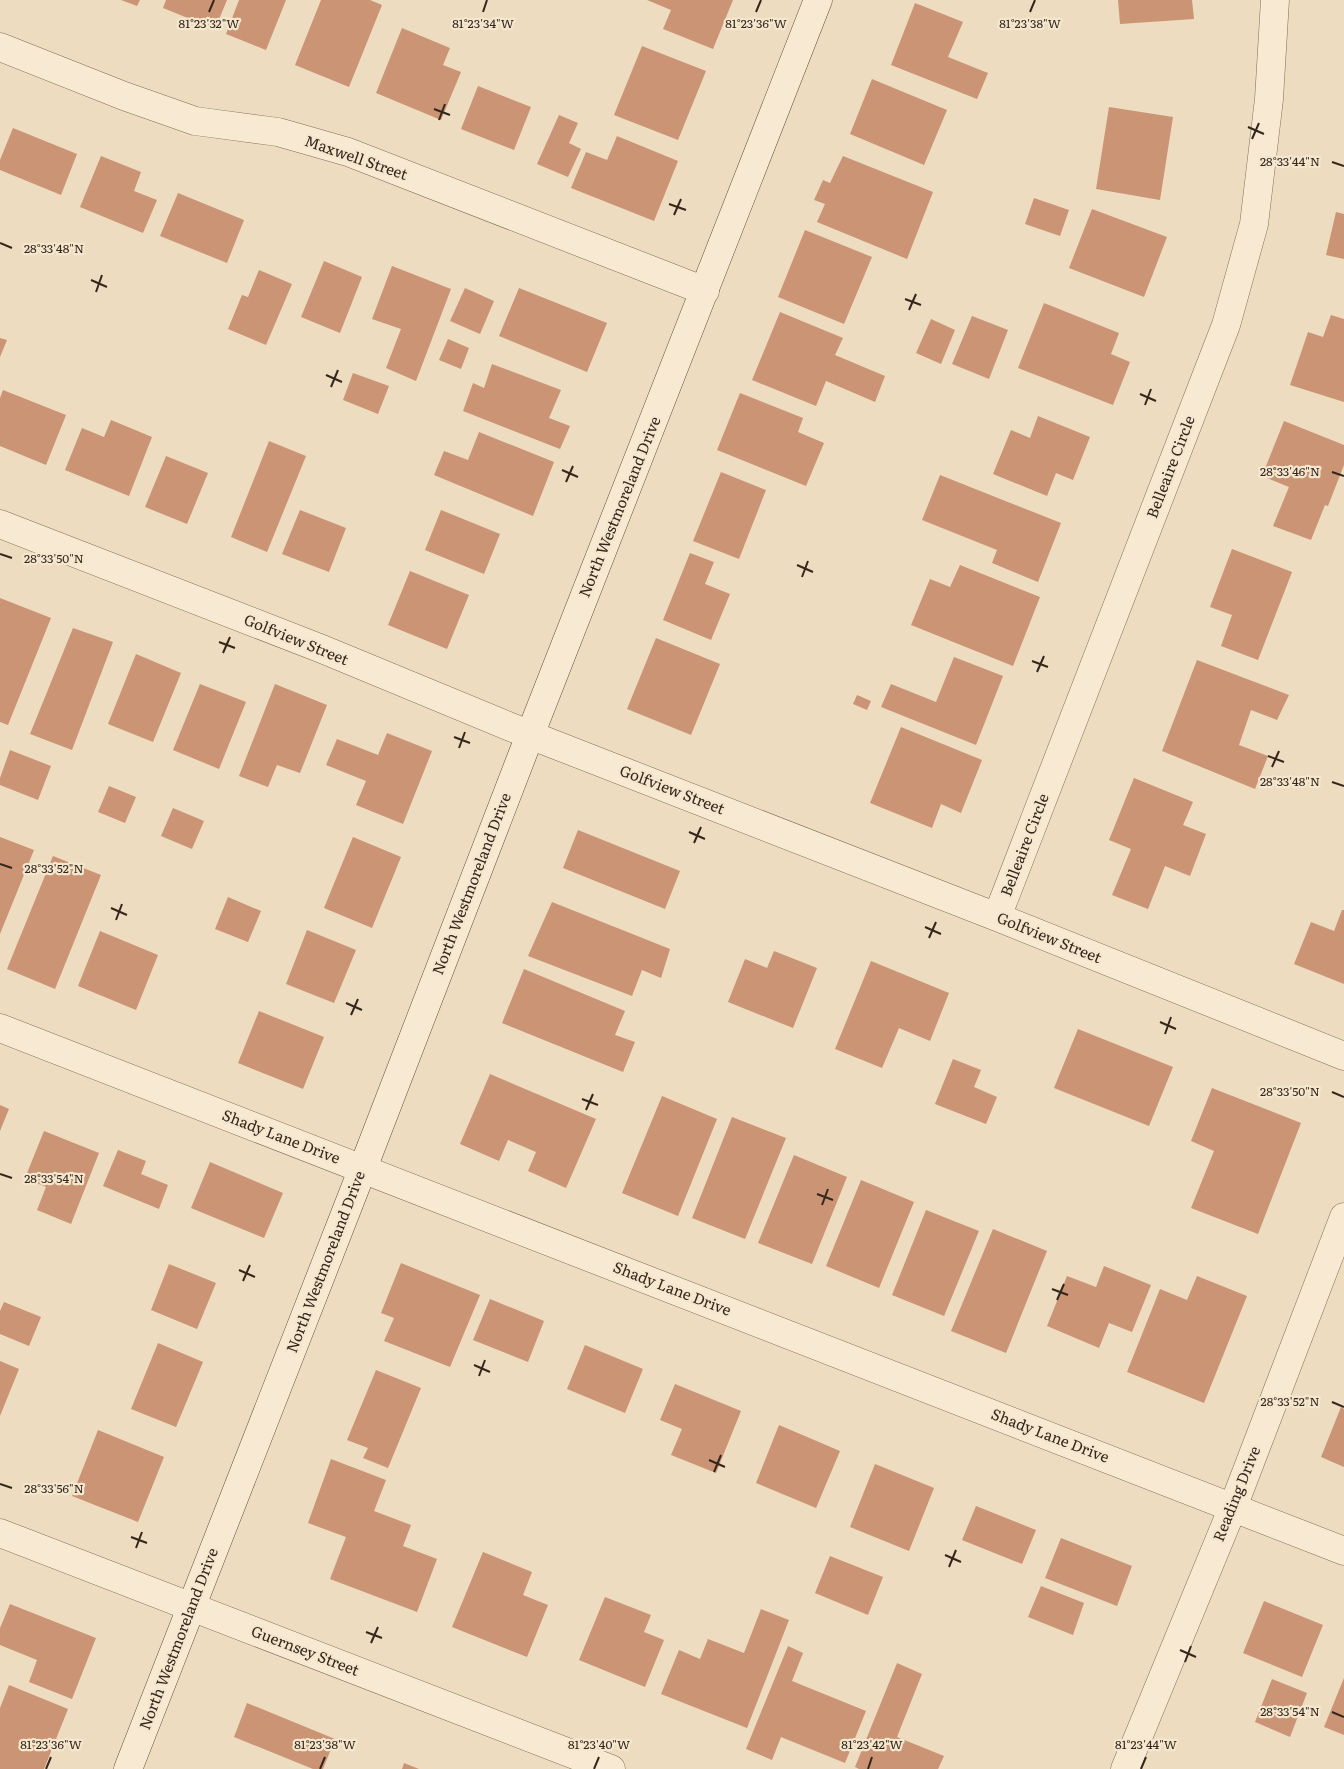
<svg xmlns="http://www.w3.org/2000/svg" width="1344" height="1769" font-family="Literata,serif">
<rect width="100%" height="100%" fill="#eddcbf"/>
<path fill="#ca9475" d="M121,0h19l-3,6z
M166,0h61l-12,29 -52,-21z
M239,0h47l-20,50 -40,-16z
M321,0h49l12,5 -33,82 -54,-22z
M647,0h86l-20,49 -50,-20 8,-19z
M1118,0h74l2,19 -74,5z
M915,3l48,19 -15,35 40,16 -11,26 -86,-34z
M402,28l48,20 -7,17 18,7 -20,48 -65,-27z
M642,46l64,25 -28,69 -64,-25z
M872,79l75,31 -23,55 -74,-31z
M478,86l53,21 -17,43 -53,-21z
M1109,107l64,10 -13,83 -64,-11z
M559,115l19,8 -9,20 12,6 -13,28 -31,-13z
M13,128l64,26 -16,41 -61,-25v-10z
M617,136l61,25 -24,60 -83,-33 15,-36 21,8z
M101,156l40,16 -7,19 23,9 -14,33 -63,-26z
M843,156l90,36 -26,67 -90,-37 8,-18 -11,-4 9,-20 7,3z
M178,193l66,27 -17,43 -67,-27z
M1034,198l35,12 -9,26 -35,-12z
M1092,209l75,28 -23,60 -75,-29z
M1336,212l8,2v45l-18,-4z
M805,230l67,27 -28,67 -66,-27z
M324,261l38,16 -22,56 -39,-16z
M392,266l59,23 -35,92 -30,-13 15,-39 -29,-10z
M259,270l33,14 -26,61 -38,-16 14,-34 6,2z
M465,288l29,13 -14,33 -30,-13z
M519,288l88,35 -20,49 -88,-36z
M1044,303l75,30 -8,21 19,8 -17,43 -95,-37z
M780,312l63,26 -8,17 50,21 -10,26 -49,-21 -10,25 -64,-26z
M1331,315l13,4v83l-54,-17 18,-53 15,5z
M972,316l36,14 -19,49 -37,-15z
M931,319l24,11 -14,34 -25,-11z
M0,338l7,2 -7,17z
M448,339l21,9 -8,21 -22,-9z
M492,364l69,26 -12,28 21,8 -10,23 -97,-38 10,-28 11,5z
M353,373l36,13 -11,28 -35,-14z
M3,390l63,25 -20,50 -46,-19v-48z
M740,393l63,25 -5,14 26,11 -18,43 -89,-36z
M1038,416l52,21 -17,43 -17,-7 -9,23 -54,-22 18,-44 19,8z
M111,420l41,17 -23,59 -64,-26 17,-42 22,9z
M1284,421l60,24v20l-16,41 -3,-1 -14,35 -38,-14 16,-39 -27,-11z
M479,432l75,30 -21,54 -99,-41 10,-24 24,9z
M269,441l37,15 -39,96 -36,-15z
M166,456l42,17 -21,51 -42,-17z
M721,472l45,18 -27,69 -46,-18z
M940,475l121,48 -23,59 -46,-19 5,-13 -75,-30z
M300,510l46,18 -17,44 -47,-18z
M441,510l59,24 -16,40 -59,-24z
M1232,549l60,23 -34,88 -37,-14 11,-31 -22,-8z
M690,553l24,9 -9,22 25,10 -19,46 -48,-20z
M960,565l80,32 -27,69 -102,-41 19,-46 20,8z
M410,571l59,24 -22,54 -59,-24z
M0,598l51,20 -43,107 -8,-3z
M73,628l40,14 -41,108 -42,-16z
M656,638l64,26 -29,71 -64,-26z
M136,654l45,19 -28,69 -45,-18z
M954,657l49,19 -27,69 -95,-38 10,-23 45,18z
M1197,660l92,35 -12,25 -26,-10 -12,35 29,11 -13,33 -93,-38z
M200,684l46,18 -27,67 -46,-19z
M275,684l52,21 -27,68 -23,-8 -9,22 -29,-11z
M857,695l14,6 -4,9 -14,-6z
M901,727l81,33 -21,53 -20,-9 -9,24 -62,-25z
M387,733l45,18 -29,73 -47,-19 10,-24 -40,-16 11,-26 41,16z
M10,750l41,16 -13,34 -38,-15v-7z
M1134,778l59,24 -10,23 23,9 -16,42 -25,-10 -17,43 -36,-14 19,-46 -22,-9z
M109,786l27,11 -11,26 -27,-11z
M173,808l31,13 -12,28 -31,-13z
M578,830l102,41 -15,38 -102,-41z
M0,837l34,13 -34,84z
M353,837l48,20 -29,71 -48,-20z
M53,856l48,19 -46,114 -48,-20z
M228,897l33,14 -13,31 -33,-13z
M552,902l118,47 -9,29 -19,-8 -10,26 -104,-40z
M1342,910h2v74l-50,-20 17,-42 23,9z
M307,930l49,20 -22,53 -48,-19z
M100,931l58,24 -22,55 -58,-24z
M774,951l43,17 -24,60 -65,-26 17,-43 22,9z
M871,961l78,32 -19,48 -31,-13 -17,40 -47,-19z
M524,969l101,42 -10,24 20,7 -12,30 -121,-49z
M259,1011l65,26 -21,52 -65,-26z
M1078,1029l95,38 -24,59 -95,-38z
M953,1059l28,11 -7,17 23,10 -11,27 -51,-20z
M490,1074l106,45 -30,69 -38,-17 8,-19 -28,-12 -9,21 -39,-17z
M1212,1088l89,35 -43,111 -67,-26 23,-57 -23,-10z
M662,1096l55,23 -39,97 -56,-23z
M0,1105l9,4 -9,22z
M732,1117l54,21 -41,101 -53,-21z
M44,1131l55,22 -28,71 -34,-14 9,-23 -21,-9z
M118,1150l28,11 -5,13 27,11 -9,24 -56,-23z
M794,1155l53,22 -35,87 -54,-21z
M210,1162l73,31 -19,45 -73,-30z
M861,1180l53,22 -35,86 -53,-22z
M926,1210l53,21 -35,85 -52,-21z
M993,1229l54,22 -41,102 -55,-22z
M401,1263l79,32 -30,72 -66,-26 10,-23 -13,-5z
M169,1264l47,19 -19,46 -46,-19z
M1104,1266l47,19 -19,47 -23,-9 -10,25 -52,-22 20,-50 29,11z
M1197,1276l50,20 -43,107 -77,-31 33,-83 27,11z
M490,1299l54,22 -16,41 -55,-22z
M4,1302l37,15 -12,29 -29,-12v-23z
M158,1343l45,19 -27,65 -45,-18z
M585,1345l58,24 -18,44 -58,-24z
M0,1361l19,8 -19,47z
M376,1370l45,18 -33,80 -25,-10 5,-10 -21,-8z
M675,1384l66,27 -25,62 -45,-18 11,-26 -22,-9z
M1341,1407l3,2v58l-23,-10z
M779,1425l61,26 -24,57 -60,-25z
M98,1430l66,27 -26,65 -66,-26z
M331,1459l55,21 -12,31 37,14 -8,21 34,13 -20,53 -87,-33 16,-42 -38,-14z
M875,1464l59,24 -25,63 -59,-24z
M976,1506l60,24 -14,34 -60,-24z
M1061,1538l71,28 -15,40 -72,-28z
M483,1552l49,20 -9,23 25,10 -21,52 -75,-30z
M830,1556l53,21 -15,38 -53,-22z
M1041,1586l43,17 -11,32 -45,-18z
M605,1597l46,18 -7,17 20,8 -19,47 -66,-27z
M1264,1601l59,24 -21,52 -59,-24z
M10,1604l86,34 -24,61 -43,-17 8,-22 -37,-15v-17z
M761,1609l28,11 -42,108 -86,-34 18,-44 21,9 8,-20 36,14z
M788,1646l15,7 -11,28 74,30 -21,52 -64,-26 -9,23 -26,-11z
M897,1663l25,11 -25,63 47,19 -6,13h-79l-4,-2z
M1344,1678v57l-20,-8z
M1272,1679l35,14 -17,44 -35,-15z
M9,1685l59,24 -24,60h-44v-61z
M247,1703l88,36 -12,30h-10l-79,-32z
M404,1763l15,6h-17z"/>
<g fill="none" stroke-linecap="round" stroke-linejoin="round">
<g stroke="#856d58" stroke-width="29">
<path id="street" d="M0,47l124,49 71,25 83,11 70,20 357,139
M0,524l322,125 208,86 467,182 347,139
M997,917l229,-592 28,-101 15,-125 6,-99
M0,1028l1344,523
M0,1533l611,236
M1125,1769l108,-262 111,-290"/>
</g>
<g stroke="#664e3b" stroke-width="29">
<path id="secondary" d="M128,1769l235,-601 167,-433 288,-735"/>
</g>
<use href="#street" stroke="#f8ead2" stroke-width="28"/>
<use href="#secondary" stroke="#f8ead2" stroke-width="28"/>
</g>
<path fill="none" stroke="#35261c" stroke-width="2" d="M209,12l5,-12M483,12l4,-12M756,12l5,-12M1030,12l5,-12M434,109l16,6M439,120l6,-16M1248,127l16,7M1252,139l7,-16M1332,162l12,4M669,204l17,6M674,215l7,-16M0,243l12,5M91,280l16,7M96,292l6,-17M905,299l16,6M909,310l7,-16M326,375l16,7M331,387l7,-17M1140,394l16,7M1145,405l6,-16M562,470l16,7M1332,472l12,4M566,482l7,-16M0,554l12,4M797,565l16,7M802,577l6,-16M219,642l16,6M223,653l7,-16M1032,661l16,6M1037,672l7,-16M454,737l16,6M459,748l6,-16M1268,756l16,6M1272,767l7,-16M1332,782l12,4M689,832l16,7M694,843l7,-16M0,864l12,4M111,908l16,7M116,920l6,-16M925,927l16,7M929,938l7,-16M346,1003l16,7M351,1015l7,-16M1160,1022l16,7M1165,1034l6,-17M1332,1092l12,5M582,1099l16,6M586,1110l7,-16M0,1174l12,4M817,1194l16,6M822,1205l6,-16M239,1270l16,7M243,1281l7,-16M1052,1289l16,6M1057,1300l7,-16M474,1365l16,7M479,1376l6,-16M1332,1402l12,5M709,1460l16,7M714,1472l7,-17M0,1484l12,4M131,1537l16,6M136,1548l6,-16M945,1555l16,7M949,1567l7,-17M366,1632l16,6M371,1643l7,-16M1180,1650l16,7M1185,1662l6,-16M1332,1712l12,5M46,1769l5,-12M320,1769l5,-12M594,1769l5,-12M868,1769l4,-12M1141,1769l5,-12"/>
<g text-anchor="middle" stroke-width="4.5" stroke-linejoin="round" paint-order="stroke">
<g font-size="15" fill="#35261c" stroke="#f4e7ce">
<text transform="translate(356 158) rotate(19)" y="5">Maxwell Street</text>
<text transform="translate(1171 467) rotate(-69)" y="5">Belleaire Circle</text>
<text transform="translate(620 507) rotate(-68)" y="5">North Westmoreland Drive</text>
<text transform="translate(296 640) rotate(22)" y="5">Golfview Street</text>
<text transform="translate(672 790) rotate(21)" y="5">Golfview Street</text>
<text transform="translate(1025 845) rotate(-69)" y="5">Belleaire Circle</text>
<text transform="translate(472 884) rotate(-69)" y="5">North Westmoreland Drive</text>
<text transform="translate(1049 938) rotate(22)" y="5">Golfview Street</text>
<text transform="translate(281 1137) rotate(21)" y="5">Shady Lane Drive</text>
<text transform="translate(326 1262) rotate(-69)" y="5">North Westmoreland Drive</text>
<text transform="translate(672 1289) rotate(21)" y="5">Shady Lane Drive</text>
<text transform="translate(1050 1436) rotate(21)" y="5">Shady Lane Drive</text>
<text transform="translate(1237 1494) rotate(-68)" y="5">Reading Drive</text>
<text transform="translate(179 1639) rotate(-69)" y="5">North Westmoreland Drive</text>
<text transform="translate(305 1651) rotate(21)" y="5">Guernsey Street</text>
</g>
</g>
<g font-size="12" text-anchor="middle" fill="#35261c" stroke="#f4e7ce" stroke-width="4.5" stroke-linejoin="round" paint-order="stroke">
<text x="209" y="28">81°23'32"W</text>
<text x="483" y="28">81°23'34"W</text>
<text x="756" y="28">81°23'36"W</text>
<text x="1030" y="28">81°23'38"W</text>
<text x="1290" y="166">28°33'44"N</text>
<text x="54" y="253">28°33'48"N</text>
<text x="1290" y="476">28°33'46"N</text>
<text x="54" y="563">28°33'50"N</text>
<text x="1290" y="786">28°33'48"N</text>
<text x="54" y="873">28°33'52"N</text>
<text x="1290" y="1096">28°33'50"N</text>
<text x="54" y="1183">28°33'54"N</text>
<text x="1290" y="1406">28°33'52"N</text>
<text x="54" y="1493">28°33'56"N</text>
<text x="1290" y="1716">28°33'54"N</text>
<text x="51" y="1749">81°23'36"W</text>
<text x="325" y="1749">81°23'38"W</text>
<text x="599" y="1749">81°23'40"W</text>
<text x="872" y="1749">81°23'42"W</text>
<text x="1146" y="1749">81°23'44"W</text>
</g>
</svg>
